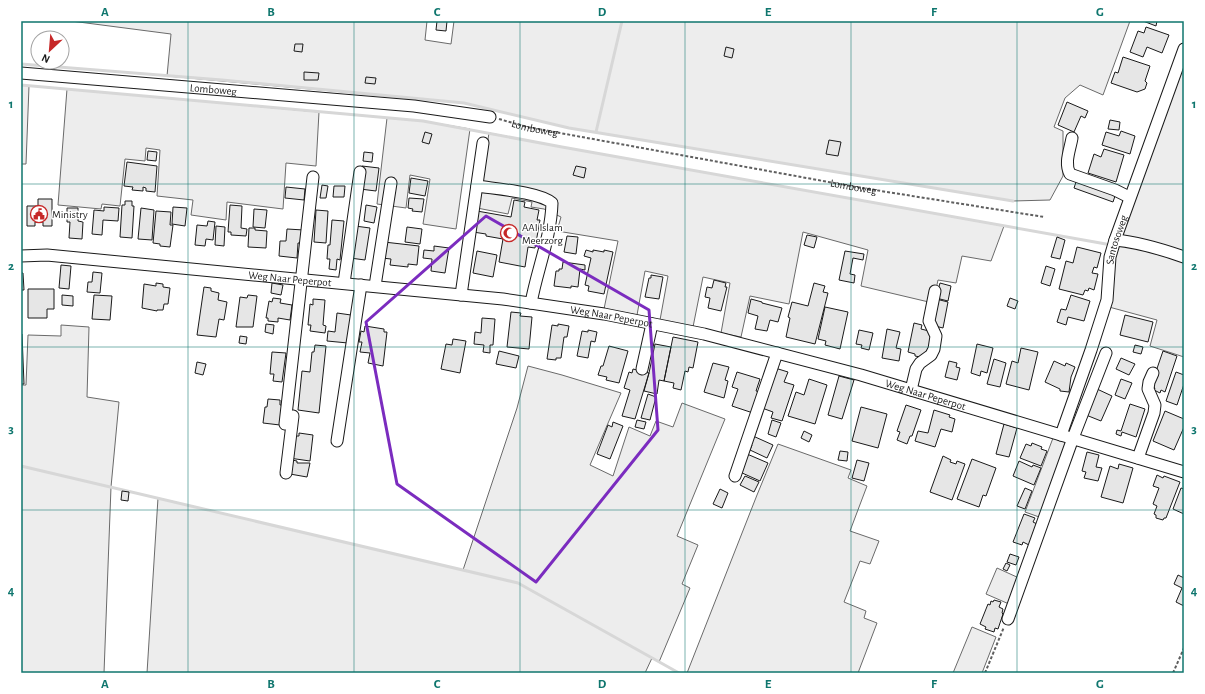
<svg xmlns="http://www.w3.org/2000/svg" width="1205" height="694" font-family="'Alegreya Sans',sans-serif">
<rect width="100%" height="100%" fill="#fff"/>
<path fill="#ededed" stroke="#6a6a6a" d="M71,21h356l-2,19 26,4 3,-23h676l-27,74 -23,-10 -15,13 -11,29 9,4v45l-13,24 -37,1 -444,-73 -105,-25 -297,-27 4,-42z
M1184,59v195l-66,-17z
M21,85l8,1 -3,78h-5z
M67,89l252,23 -3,54 -30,-3 -3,46 -56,-7 -1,18 -35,-5 2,-15 -36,-4 3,-46 -14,-2 -1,13 -20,-2 -5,47 -18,-2 -1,5 -43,-4z
M387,118l36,3 47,8 -14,100 -33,-5 7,-45 -20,-4 -4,33 -29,-4z
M489,133l73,14 442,79 -13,35 -29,-5 -6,27 -18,-3 -5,23 -72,-17 7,-36 -65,-18 -14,72 -39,-8 -9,41 -20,-4 9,-50 -27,-6 -10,50 -33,-7 8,-44 -23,-5 -8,44 -33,-6 14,-68 -61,-10 4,-14 -17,-8 -13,-2 1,-5 -20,-4 -4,16 -31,-6z
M1117,243l67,16v98l-34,-11 7,-26 -48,-13z
M61,325l28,2 -2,70 32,5 -8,85 -7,186h-83v-288h5l2,-50 33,1z
M528,366l34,9 59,18 -31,72 23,11 16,-49 21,9 6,-15 17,6 9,-24 43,16 -48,117 21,9 -16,39 8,4 -31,74 -7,-4 -7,15h-498l11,-175 305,72 54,-162z
M1053,438l16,5 -27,75 -17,-6z
M778,444l73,26 -3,8 19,8 -17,45 29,10 -9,23 -10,-3 -16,41 22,9 -2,7 13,5 -19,50h-171l70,-178z
M997,568l22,10 -10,26 -23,-10z
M972,627l24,10 -14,36h-29z"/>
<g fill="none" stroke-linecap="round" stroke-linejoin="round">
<path stroke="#d7d7d7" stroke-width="3" d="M21,64l201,16 242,23 105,25 444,73
M21,85l402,36 139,26 544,97
M596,132l26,-111
M21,466l497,117 161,90"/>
</g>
<path fill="#e6e6e6" stroke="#1a1a1a" d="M437,21h10l-1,10 -10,-1z
M1143,21h14l-1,5z
M1146,27l23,8 -7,18 -15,-6 -4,10 -13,-5 8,-21 6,2z
M295,44h8l-1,8 -8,-1z
M726,47l8,2 -2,9 -8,-2z
M1123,57l27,9 -5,15 2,2 -2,6 -8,3 -26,-9 4,-11 3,1z
M304,72l15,1 -1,7h-14z
M366,77l10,1 -1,6 -10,-1z
M1067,102l21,9 -3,7 -4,-2 -7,16 -16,-7z
M1110,120l10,2 -1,8 -11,-1z
M1121,131l14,5 -5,18 -28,-9 4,-13 13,4z
M425,132l7,2 -3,10 -7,-2z
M829,140l12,2 -3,14 -12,-2z
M1104,149l20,6 -8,27 -28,-9 6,-19 7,3z
M148,151l9,1 -1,9 -9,-1z
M364,152l9,1 -1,9 -9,-1z
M127,162l30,4 -2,26 -9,-1v-3l-3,-1v4l-11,-1 1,-3 -9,-1z
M362,166l17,2 -3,23 -16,-2z
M576,166l10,2 -2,10 -11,-3z
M411,178l17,3 -3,15 -16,-3z
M1077,179l39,14 -3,9 -39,-14z
M322,185l6,1 -2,12h-6z
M334,186h11l-1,11h-11z
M286,187l19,2 -1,11 -19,-2z
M409,198l15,1 -2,13 -10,-1 1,-2 -5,-1z
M38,199h14v27h-9v-4h-8v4h-8v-20h11z
M514,200l11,2 -1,5 15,3 -2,10h3l-5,28 -7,-1 -3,20 -26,-5 4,-23 -17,-3v-2l-13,-2 4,-21 34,6z
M125,201h7v5h2l-2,32 -12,-1 2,-32h3z
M230,205l12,1 -1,22 6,1 -1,7 -15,-1v-3h-3z
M366,205l11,2 -3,16 -10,-2z
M104,207l15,1 -1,13 -15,-1 -1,15 -10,-1 2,-24 10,1z
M173,207l14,1 -2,18 -13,-2z
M67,208h11v13l5,1 -1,17 -13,-1 1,-16h-3z
M141,208l13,2 -2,30 -14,-1z
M254,209l13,1 -2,18 -12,-1z
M316,210l12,1 -2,32 -12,-1z
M156,211l15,1 -1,13h3l-3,22 -10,-1v-2l-7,-1z
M332,220l12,1 -4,39 -3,-1 -1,11 -7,-1 1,-10h-3l1,-14h2z
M208,221l7,1 -2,18 -7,-1 -1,7 -10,-1 2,-20 10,1z
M216,226l9,1 -1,19 -9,-1z
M355,226l15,2 -5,32 -15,-2z
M407,227l15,2 -2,15 -15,-2z
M249,228h6v2l12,1 -1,17 -18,-1z
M287,229l17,1 -3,13h-3l-1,15 -18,-2 1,-15h6z
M807,235l10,2 -3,11 -10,-3z
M567,236l11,1 -2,17 -12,-2z
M1057,237l8,3 -5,19 -9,-2z
M384,242l35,4 -2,19 -9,-1v3l-18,-2 1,-6 -9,-1z
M434,246l15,2 -4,25 -14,-2 1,-12 -9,-1 1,-8 10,1z
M1077,247l24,6 -4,15 -3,-1 -2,6 6,1 -4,16 -5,-2 -1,3 -3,-1 -2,5 -24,-6 7,-28 7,2z
M586,250l7,2v-2l11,2v-2l9,2 -9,42 -16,-3 1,-5 -4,-1 6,-27 -7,-2z
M477,251l20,4 -4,22 -20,-4z
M845,251l19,3 -1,6 -10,-2 -3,16 5,1 -1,8 -15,-3z
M563,262l22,3v5l-5,-1 -2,18 -7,-1v2l-17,-2 2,-15h3v-2h3z
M61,265l10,1 -2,23 -10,-1z
M1046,266l9,3 -5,17 -9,-3z
M93,272l9,1 -2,20 -13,-1 1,-10h4z
M21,273h2l1,17h-3z
M651,275l12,2 -4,22 -14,-2 4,-19h2z
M714,280l12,3 -1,4h2l-6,24 -13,-3 2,-10 -5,-1 2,-10 5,1z
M156,283l7,1v3l7,1 -2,16h-4l-1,6h-6v1l-15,-3 2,-24 12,2z
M272,283l11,2 -2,10 -10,-2z
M814,283l11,3 -2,6 5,1 -13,51 -29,-7 4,-19 -2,-1 4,-15 16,4z
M940,283l11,3 -3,15 -12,-3z
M204,287l7,1v3l8,2 -1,7 9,2 -3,18 -5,-1 -3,18 -19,-2z
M28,289h26v20h-7v9h-19z
M62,295l11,1v10l-11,-1z
M94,295l18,1 -2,24 -18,-1z
M248,295l9,1 -4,31h-17l4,-30 7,1z
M1071,295l19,6 -6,20 -16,-4 -2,8 -9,-3 4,-13 5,1z
M273,298l8,1 -1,4 12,2 -2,15 -12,-2v4l-10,-1v-3h-2l3,-17 3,1z
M1010,298l8,3 -3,8 -8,-3z
M313,299l12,1 -2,25 3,1 -1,7 -15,-2 1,-6h-3l2,-21 3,1z
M751,299l11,3v1l20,5 -4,14 -8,-2 -3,11 -12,-2 3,-13 -10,-3z
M936,299l12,3 -5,26 -8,-2 1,-3 -5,-1z
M825,307l23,5 -8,37 -15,-4 1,-4 -8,-2z
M511,312l10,1 -1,3 12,1 -3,32 -22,-2z
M337,313l14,2 -3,28 -21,-2 1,-10 7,1z
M1125,315l28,7 -5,20 -28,-7z
M482,318l13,1 -2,26h-3v8l-7,-1 1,-7 -10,-1 1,-12 6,1z
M914,323l8,2 -1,4 12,3 -6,24 -2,2 -10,-2v-2l-7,-2z
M266,324l8,1 -1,9 -8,-2z
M558,324l11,2 -2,11h-3l-3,21h-5v2l-9,-1 5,-34 6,1z
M365,326l19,3v3h3l-4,34 -15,-3 2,-10 -10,-1 2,-10h-3l2,-11 3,1z
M887,329l13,3 -4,16 5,1 -2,12 -17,-3z
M588,330l9,2 -2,10 -4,-1 -3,17 -11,-2 5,-25 6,1z
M859,330l14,3 -4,17 -8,-2 1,-3 -6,-1z
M21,334h1l2,50h-3z
M240,336l7,1 -1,7 -7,-1z
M673,337l25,5 -5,26 -4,-1 -1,5 -3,-1 -4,19 -8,-2 1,-5 -10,-2z
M453,339l13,2 -6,32 -19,-4 5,-25 6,1z
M655,344l16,3 -7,34 -5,-1 -2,14 -13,-3 5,-18z
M977,344l16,4 -6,25 -6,-2 -1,5 -9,-3z
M315,345l11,1 -7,67 -21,-3 4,-39 8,1 2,-20h2z
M1135,345l8,2 -2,7 -8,-2z
M609,346l19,5 -9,32 -13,-3 1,-3 -9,-2 3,-9h2z
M1021,348l17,4 -9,38 -23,-6 6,-23 6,2z
M499,351l20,5 -3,12 -20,-4z
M1163,351l14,5 -12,36 -4,-2 -1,3 -6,-3 1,-2 -4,-2z
M272,352l14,1 -4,29 -9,-1 1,-7h-4z
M1121,358l14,6 -6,11 -13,-6z
M994,359l12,4 -6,24 -13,-3z
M949,361l8,2 -1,4 4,1 -3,12 -12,-3z
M1054,361l11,5 1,-3 9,4 -4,10 -2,15 -9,-1v-2l-15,-7z
M197,362l9,2 -3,11 -8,-2z
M713,363l16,4 -4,13 3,1 -4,17 -20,-6z
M775,368l13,4 -4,10 10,3 -12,36 -11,-3 2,-6 -11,-4z
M633,369l16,4 -14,46 -13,-3 8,-26 -6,-2 5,-16 3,1z
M737,372l23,7 -4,12 4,1 -7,21 -21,-7 6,-17 -6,-2z
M1176,372l8,3v9l-7,21 -11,-4z
M839,376l15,4 -12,39 -14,-4z
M809,379l18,6 -12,39 -27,-8 8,-24 8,3z
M1121,379l11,4 -7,16 -10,-4z
M1097,389l15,7 -11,25 -15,-6z
M648,394l8,3 -6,23 -9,-2z
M268,399l12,1v5h2l-2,20 -17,-2 2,-16h2z
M1130,404l15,5 -9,28 -14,-5 -1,4 -5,-2 1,-4 4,1z
M906,405l15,5 -9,26h-2l-3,8 -10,-4 3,-8 -3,-1z
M861,407l26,7 -9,34 -26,-7z
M934,410l16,5 -1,2 6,2 -3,13 -11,-3 -6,18 -20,-6 3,-10 10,2z
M1165,411l19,8v8l-10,23 -21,-9z
M637,420l9,2 -2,7 -9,-2z
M772,420l9,3 -5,14 -8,-3z
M613,422l10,4 -13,33 -13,-5 11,-29 4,2z
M1004,424l13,4 -8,29 -13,-3z
M804,431l8,4 -3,7 -8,-4z
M299,433l14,2 -3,26 -21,-3 2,-22h8z
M753,436l20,9 -6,13 -17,-8 2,-5 -2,-2z
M1032,443l10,4 -1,2 6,2 -6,15 -21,-8 6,-14 5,2z
M840,451l8,1 -1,9 -9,-1z
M1087,452l12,3 -3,12 6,1 -4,13 -14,-3 2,-6 -4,-1z
M747,454l21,9 -8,18 -20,-9z
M943,456l8,4 -1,2 6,2 1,-3 8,3 -13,36 -22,-8z
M972,459l24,9 -10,28 -3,-1 -4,12 -22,-8z
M292,460l5,1v2h13l-3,14 -17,-3z
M857,460l12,3 -5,18 -12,-3z
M1019,461l13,6 1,-2 8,3 -7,17 -21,-9z
M1119,464l14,4 -10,35 -22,-6 9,-31 8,3z
M1157,475l6,3 1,-2 16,6 -14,36h-2l-1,2 -7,-2v-3l-2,-1 3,-8 -4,-2 6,-16 -6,-2z
M745,476l14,6 -5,10 -14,-7z
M1025,488l7,3 -7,18 -8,-3z
M1181,488l3,1v25l-11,-5z
M720,489l8,4 -6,15 -9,-4z
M122,491l7,1 -1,9 -7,-1z
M1024,514l11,4 -2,4 4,2 -8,21 -6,-3 -1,3 -9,-3z
M1010,554l9,3 -3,8 -9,-3z
M1006,563l4,2 -3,6 -4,-2z
M1178,575l6,3v28l-8,-4 6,-14 -8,-4z
M994,600l7,2 -2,5 4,2 -1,4 1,1 -5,15 -3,-1 -1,4 -9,-3 1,-2 -6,-3 8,-20 2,1 1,-4 2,1z"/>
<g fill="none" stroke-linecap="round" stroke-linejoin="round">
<g stroke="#1a1a1a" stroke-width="13">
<g id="minor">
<path id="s2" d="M21,73l393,33 76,11"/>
<path d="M1072,138c-2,12 -8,25 -2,36l45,16 14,7"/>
<path d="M477,186c19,3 62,6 75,17 -1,34 -15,67 -21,100"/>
<path d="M1115,240c24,2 46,9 69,17"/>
<path id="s3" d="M21,256l26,-1 456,44 101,15 100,20 157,41 323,97"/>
<path d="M344,283l16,-111"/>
<path d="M375,286l16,-103"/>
<path d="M461,295l22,-152"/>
<path d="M642,369l10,-45"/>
<path d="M911,390l5,-21 4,-6 11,-8 3,-6 2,-13 -7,-15 6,-30"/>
<path d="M285,424l28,-247"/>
<path id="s4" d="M1061,435l30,-85 16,-50 3,-43 5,-17 69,-191"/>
<path d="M337,441l24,-156"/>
<path d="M1138,458l16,-45 1,-8 -7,-16 1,-7 4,-9"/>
<path d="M286,473l7,-57"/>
<path d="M735,476l42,-123"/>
<path d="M1008,619l65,-181 33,-85"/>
</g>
</g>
<g stroke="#5f5f5f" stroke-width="2" stroke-dasharray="3 2" stroke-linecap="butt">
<path id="s1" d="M499,119l28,8 329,60 188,30"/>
<path d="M985,673l19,-46"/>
<path d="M1173,673l11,-25"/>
</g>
<use href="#minor" stroke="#fff" stroke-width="11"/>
</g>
<path fill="none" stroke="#7b2cbf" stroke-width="3" stroke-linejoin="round" d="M486,216l163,94 9,120 -122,152 -139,-98 -31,-162z"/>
<path fill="none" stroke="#0f766e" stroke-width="1" stroke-opacity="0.55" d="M188,21v652M354,21v652M520,21v652M685,21v652M851,21v652M1017,21v652M21,184h1163M21,347h1163M21,510h1163"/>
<defs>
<g id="civic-ring" transform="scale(0.9)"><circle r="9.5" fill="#fff" stroke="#c62828" stroke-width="1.5"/><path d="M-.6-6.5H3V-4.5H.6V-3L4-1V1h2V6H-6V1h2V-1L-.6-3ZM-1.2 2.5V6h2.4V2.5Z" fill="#c62828"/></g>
<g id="mosque-ring" transform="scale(0.9)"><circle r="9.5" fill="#fff" stroke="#c62828" stroke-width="1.5"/><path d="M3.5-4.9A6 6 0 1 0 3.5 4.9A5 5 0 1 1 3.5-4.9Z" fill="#c62828"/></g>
</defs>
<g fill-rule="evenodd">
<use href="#civic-ring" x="39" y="214"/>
<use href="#mosque-ring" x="509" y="233"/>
</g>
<g text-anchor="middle" stroke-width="3" stroke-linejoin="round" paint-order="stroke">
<g font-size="11" fill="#1a1a1a" stroke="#fff">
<text dy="4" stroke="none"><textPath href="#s2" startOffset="193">Lomboweg</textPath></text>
<text dy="4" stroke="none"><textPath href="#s1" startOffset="37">Lomboweg</textPath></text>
<text dy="4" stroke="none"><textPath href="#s1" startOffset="361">Lomboweg</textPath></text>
<text dy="4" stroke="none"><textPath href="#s4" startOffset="204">Santosoweg</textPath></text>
<text dy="4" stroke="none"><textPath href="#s3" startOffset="270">Weg Naar Peperpot</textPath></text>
<text dy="4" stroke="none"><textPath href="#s3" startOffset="594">Weg Naar Peperpot</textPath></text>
<text dy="4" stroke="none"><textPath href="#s3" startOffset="918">Weg Naar Peperpot</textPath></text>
</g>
<g font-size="11" fill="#1a1a1a" stroke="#fff" text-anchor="start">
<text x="52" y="218">Ministry</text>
<text x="522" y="231">AAI Islam<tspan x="522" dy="13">Meerzorg</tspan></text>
</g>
</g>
<rect width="1205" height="694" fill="none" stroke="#ffffff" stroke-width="44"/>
<g transform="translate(50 50) rotate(206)"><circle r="19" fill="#ffffff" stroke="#a3a3a3"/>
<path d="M0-3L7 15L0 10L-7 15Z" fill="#c62828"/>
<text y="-6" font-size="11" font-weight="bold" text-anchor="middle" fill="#1a1a1a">N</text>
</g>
<rect x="22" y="22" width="1161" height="650" fill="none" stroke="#0f766e" stroke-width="1.5"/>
<g font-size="13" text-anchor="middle" font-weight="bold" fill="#0f766e">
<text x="105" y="16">A</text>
<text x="271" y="16">B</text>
<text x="437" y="16">C</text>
<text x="602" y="16">D</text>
<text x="768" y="16">E</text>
<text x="934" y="16">F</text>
<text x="1100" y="16">G</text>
<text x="11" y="108">1</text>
<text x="1194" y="108">1</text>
<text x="11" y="270">2</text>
<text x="1194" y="270">2</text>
<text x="11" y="433">3</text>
<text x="1194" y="433">3</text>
<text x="11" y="595">4</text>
<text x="1194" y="595">4</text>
<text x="105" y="688">A</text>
<text x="271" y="688">B</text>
<text x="437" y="688">C</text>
<text x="602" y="688">D</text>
<text x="768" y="688">E</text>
<text x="934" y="688">F</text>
<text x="1100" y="688">G</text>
</g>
</svg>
